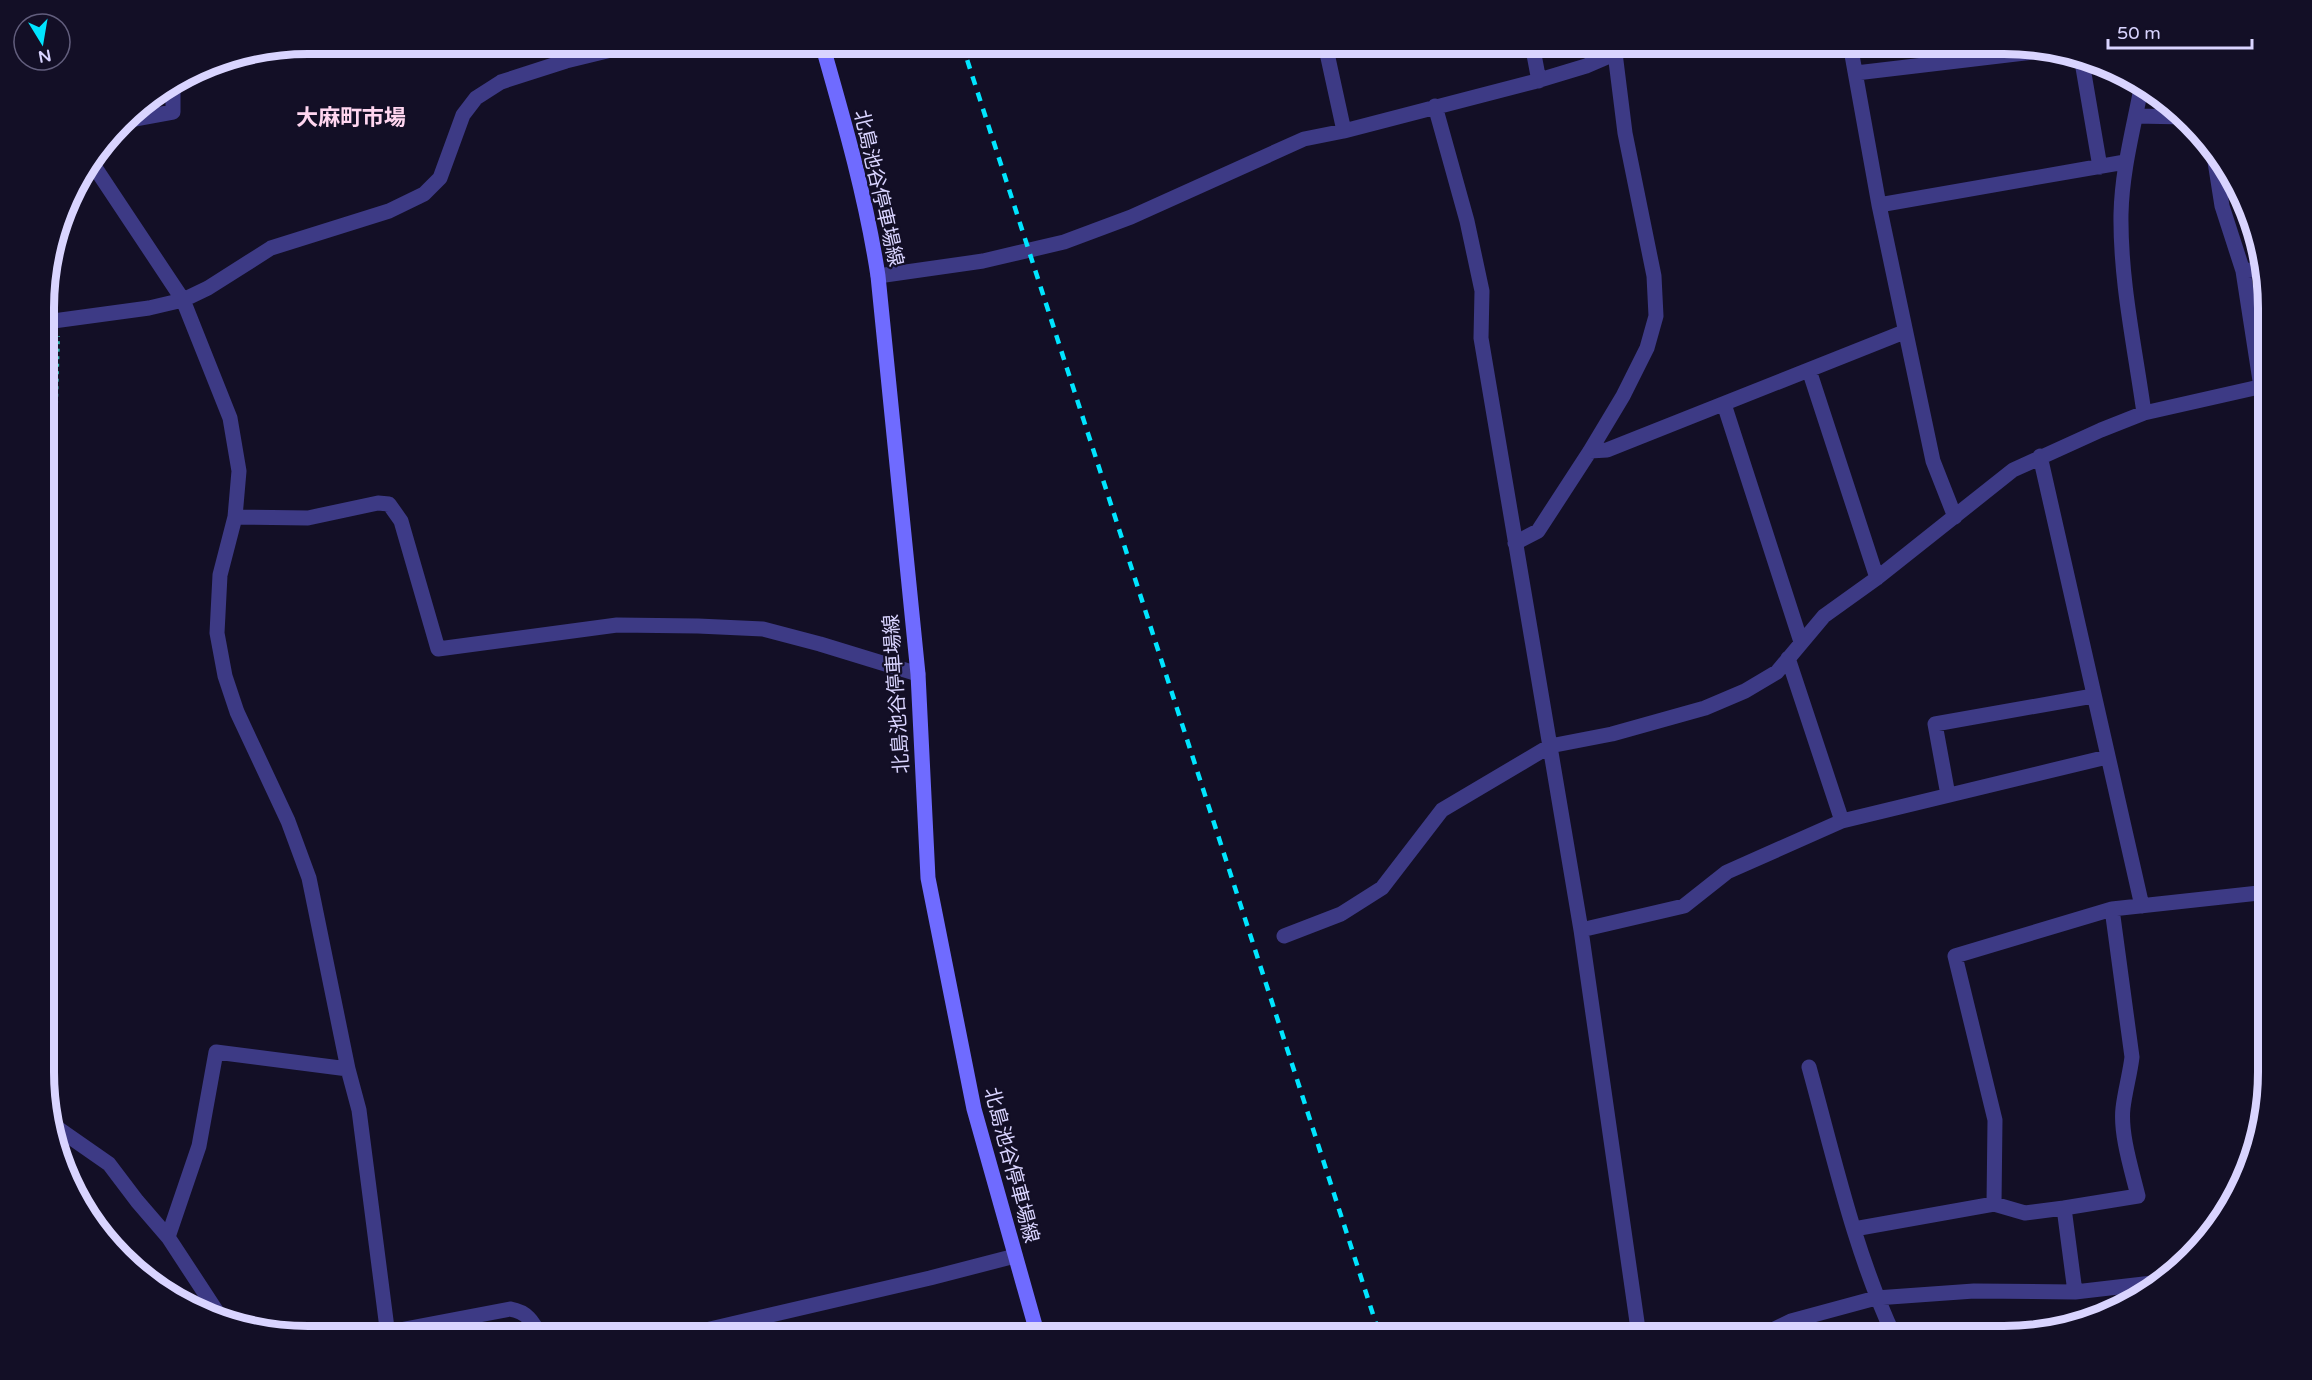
<svg xmlns="http://www.w3.org/2000/svg" width="2312" height="1380" font-family="'Varela Round','Noto Sans JP',sans-serif">
<rect width="100%" height="100%" fill="#130f26"/>
<g fill="none" stroke-linecap="round" stroke-linejoin="round">
<path stroke="#2fb8b0" stroke-width="4" stroke-dasharray="3 4.5" stroke-linecap="butt" d="M46,641h3l9,-305"/>
<path stroke="#3d3a85" stroke-width="15" d="M1325,44l19,87
M1532,44l7,37
M1596,44l2,16
M1850,44l29,161 54,256 22,56
M2081,56l19,111
M1856,73l195,-23
M2142,83c-8,44 -20,86 -21,131 -1,66 14,134 23,199
M1435,106l32,115 15,70 -1,47 100,592 58,406
M2136,116l50,1
M124,121l49,-9v-27
M2213,149l9,57 21,65 18,116
M92,163l91,137 47,118 9,53 -4,46 -15,58 -3,58 8,43 12,36 51,109 21,57 39,191 11,41 29,226
M1879,205l246,-43
M2243,271l18,-2
M878,276l105,-15 81,-19 67,-25 173,-78 40,-8 189,-49 53,-16 51,-22
M46,322l103,-14 34,-8 25,-12 63,-40 118,-37 35,-17 16,-16 23,-63 13,-17 25,-16 65,-21 70,-17
M1809,370l68,208
M1724,404l77,238
M1590,451l17,-1 297,-118
M2040,456l102,450
M235,517l73,1 70,-15 11,1 12,17 37,128 179,-24 81,1 65,3 57,15 98,30
M1515,543l23,-12 52,-80 33,-55 24,-48 9,-32 -2,-40 -29,-143 -10,-80
M1788,658l54,163 265,-64
M1948,795l-13,-71 158,-28
M1581,930l103,-24 43,-34 115,-51
M1284,936l57,-22 41,-26 60,-78 108,-64 62,-12 93,-26 40,-17 32,-19 47,-56 53,-38 136,-108 88,-40 43,-17 124,-28
M1809,1067c25,90 45,183 85,269
M53,1125l56,39 28,37 31,36 31,-91 17,-94 132,17
M1994,1204l31,9 39,-5
M1854,1229l140,-25 1,-84 -40,-164 157,-47 156,-17
M168,1237l55,84
M2075,1292l-11,-84 74,-12c-6,-25 -18,-62 -15,-88 2,-17 7,-34 9,-51l-20,-148
M368,1336l142,-27c17,3 23,12 30,27
M680,1336l250,-58 85,-22
M1760,1336l31,-15 85,-23 98,-7 101,1 86,-10"/>
<path stroke="#6f6bff" stroke-width="15" d="M822,44c22,77 44,153 56,232l40,398 10,204 46,231 64,227"/>
<path stroke="#00e5ff" stroke-width="4.5" stroke-dasharray="9 8" stroke-linecap="butt" d="M962,44l418,1292"/>
</g>
<g text-anchor="middle" stroke-width="4.5" stroke-linejoin="round" paint-order="stroke">
<g font-size="20" fill="#d9d4ff" stroke="#130f26">
<text transform="translate(879 188) rotate(77)" y="7">北島池谷停車場線</text>
<text transform="translate(896 694) rotate(-94)" y="7">北島池谷停車場線</text>
<text transform="translate(1012 1165) rotate(75)" y="7">北島池谷停車場線</text>
</g>
<g font-size="22" font-weight="bold" fill="#ffd6f0" stroke="#130f26">
<text x="351" y="125">大麻町市場</text>
</g>
</g>
<path d="M0 0H2312V1380H0ZM308 54H2004A254 254 0 0 1 2258 308V1072A254 254 0 0 1 2004 1326H308A254 254 0 0 1 54 1072V308A254 254 0 0 1 308 54Z" fill="#130f26" fill-rule="evenodd"/>
<path fill="none" stroke="#d9d4ff" stroke-width="8" d="M308 54H2004A254 254 0 0 1 2258 308V1072A254 254 0 0 1 2004 1326H308A254 254 0 0 1 54 1072V308A254 254 0 0 1 308 54Z"/>
<g transform="translate(42 42) rotate(169)"><circle r="28" fill="#130f26" stroke="#625e7d" stroke-width="1.5"/>
<path d="M0-4.5L10 22L0 15L-10 22Z" fill="#00e5ff"/>
<text y="-9" font-size="16" font-weight="bold" text-anchor="middle" fill="#d9d4ff">N</text>
</g>
<path d="M2108 39v9h144v-9" fill="none" stroke="#d9d4ff" stroke-width="3"/>
<text x="2117" y="39" font-size="18" fill="#d9d4ff" stroke="#130f26" stroke-width="4.5" paint-order="stroke">50 m</text>
</svg>
